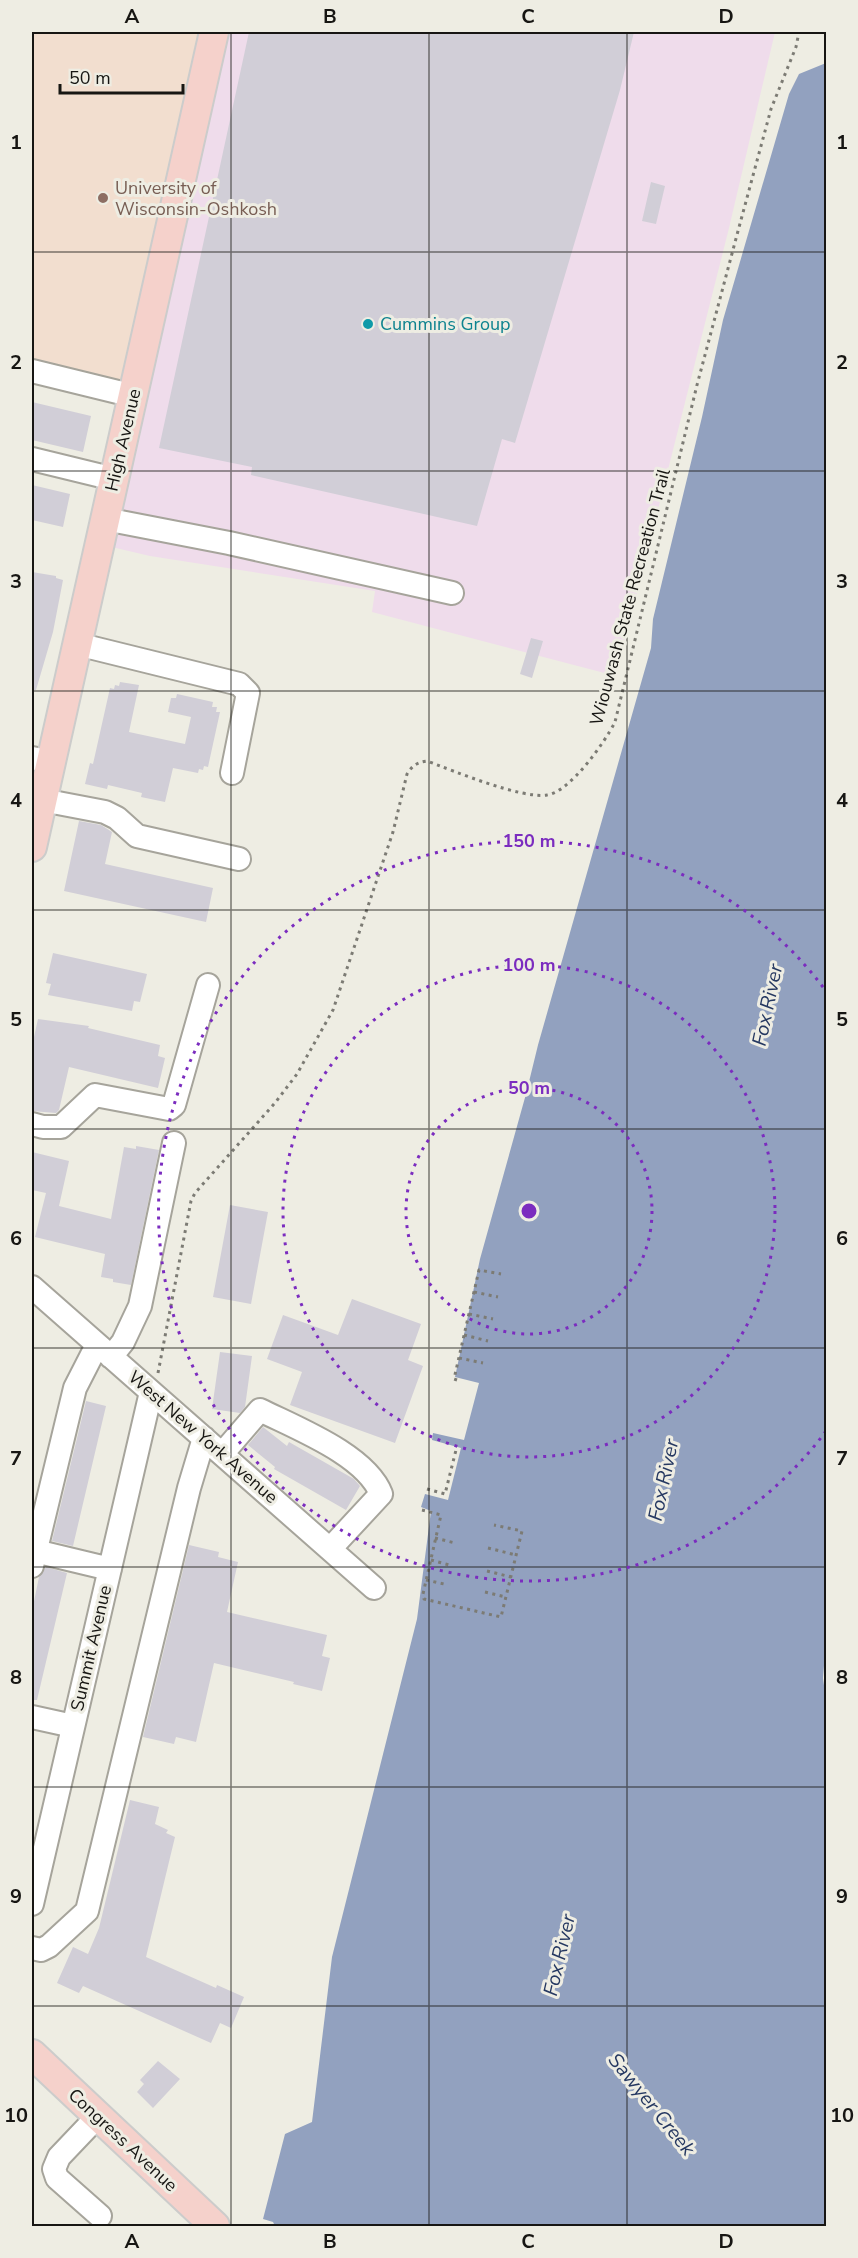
<svg xmlns="http://www.w3.org/2000/svg" width="858" height="2258" font-family="'Nunito Sans',sans-serif">
<rect width="100%" height="100%" fill="#eeede3"/>
<path fill="#efdceb" d="M214,32h561l-46,196 -113,448 -244,-64 3,-21 -225,-35 -51,-12z"/>
<path fill="#f2decf" d="M32,32h175l-73,364 -102,-31z"/>
<path fill="#92a1bf" d="M826,63v1578l-3,37 3,22v412l-2,2 2,7v105h-551l-2,-4 -10,-3 22,-85 27,-12 20,-165 85,-338 14,-108 -10,-4 4,-13 23,6 13,-52 -29,-8 1,-7 31,7 15,-57 -24,-6 25,-118 46,-165 12,-49 113,-397 2,-29 49,-202 21,-97 66,-226 10,-20z"/>
<path fill="#d1ced7" d="M249,32h385l-14,58 -105,353 -13,-4 -25,87 -226,-51 1,-8 -93,-19z
M651,182l14,4 -9,38 -14,-3z
M32,402l59,14 -8,36 -51,-12z
M32,485l38,9 -7,33 -31,-7z
M32,572l24,4v2l7,2 -10,52 -17,58h-4z
M531,638l12,3 -11,37 -12,-4z
M120,682l19,3 -10,47 56,12 6,-27 -23,-5 3,-14h5l1,-4 36,8 -1,5h5l-1,5h4l-12,55 -4,-1 -1,4 -4,-1 -1,4 -25,-5 -8,34 -24,-5 1,-4 -34,-8 -1,4 -22,-5 5,-21 3,1 17,-76 4,1 1,-4 4,1z
M79,821l22,4 11,7 -7,32 108,24 -7,34 -142,-31z
M53,953l94,21 -7,28 -6,-1 -2,10 -84,-16 3,-11 -5,-1z
M38,1019l51,7 -1,2 72,17 -2,11 7,2 -7,30 -89,-21 -10,43 -3,3 -24,-2v-65z
M136,1146l23,4 -28,135 -18,-3v-3l-12,-2 4,-23 -70,-17 11,-44 -14,-3v-38l37,9 -10,45 52,13 13,-72 12,2z
M230,1205l38,7 -17,92 -38,-7z
M352,1299l69,25 -13,36 15,6 -28,77 -105,-38 12,-33 -35,-13 16,-44 55,20z
M220,1352l32,4 -7,51 -5,6 -28,-4z
M86,1401l20,5 -33,140 -21,-5z
M263,1427l24,19 2,-4 65,37 6,7 -14,24 -72,-41 1,-2 -27,-22z
M189,1545l30,7 -1,5 20,5 -11,50 100,23 -5,21 8,2 -8,33 -29,-7 1,-2 -80,-19 -18,79 -20,-5 -2,7 -31,-7z
M46,1567l21,6 -30,127h-5v-89l7,-34z
M130,1800l29,7 -4,17 13,6 -2,3 9,4 -29,120 70,31 1,-3 27,12 -13,31 -11,-5 -9,20 -128,-57 -4,7 -22,-10 16,-36 15,7 11,-26z
M158,2061l22,18 -27,29 -16,-16 7,-8 -4,-4z"/>
<g fill="none" stroke-linecap="round" stroke-linejoin="round">
<g stroke="#a6a49b" stroke-width="26">
<path id="minor" d="M32,371l102,25
M32,459l82,20
M105,519l124,24 223,50
M77,644l162,40 9,9 -16,80
M32,758l19,4
M42,800l63,12 12,6 20,18 102,23
M32,1124l11,3h18l34,-32 74,14 5,-4 34,-120
M32,1287l342,301
M111,1357l12,-15 17,-36 34,-163
M222,1454l38,-44c36,18 106,45 121,84l-51,55
M35,1551l75,18
M32,1566l43,-178 22,-43
M32,1717l41,9
M32,1904l119,-512
M32,1948l9,2 8,-4 38,-35 102,-423 15,-50
M98,2116l-39,41 -5,12 3,9 43,38"/>
</g>
<g stroke="#cccccb" stroke-width="32">
<path id="major" d="M32,847l182,-815
M32,2054l183,172"/>
</g>
<path stroke="#7c7b74" stroke-width="3" stroke-dasharray="3 4.5" stroke-linecap="butt" d="M474,1292l24,5
M469,1314l24,5
M464,1335l24,6
M459,1358l24,5
M158,1373l33,-172 4,-8 80,-90 22,-29 36,-64 60,-178 14,-58c5,-8 10,-12 20,-13 27,10 94,38 120,34 23,-3 58,-53 68,-73l82,-337 41,-154 33,-122 25,-62 3,-15
M457,1380l-3,-1 25,-109 22,4
M427,1489l18,5 11,-44
M422,1510l19,5 -18,79 1,5 77,18 21,-86 -28,-6
M435,1538l20,5
M488,1548l28,7
M431,1560l18,5
M487,1571l24,6
M426,1580l18,4
M485,1592l21,5"/>
<use href="#minor" stroke="#fff" stroke-width="22"/>
<use href="#major" stroke="#f5d1cb" stroke-width="28"/>
</g>
<path fill="none" stroke="#171613" stroke-width="1.5" stroke-opacity="0.55" d="M231,32v2194M429,32v2194M627,32v2194M32,252h794M32,471h794M32,691h794M32,910h794M32,1129h794M32,1348h794M32,1567h794M32,1787h794M32,2006h794"/>
<g fill="none" stroke="#7b2cbf" stroke-width="3" stroke-dasharray="3 6">
<circle cx="529" cy="1211" r="123"/>
<circle cx="529" cy="1211" r="246"/>
<path d="M826 1431A370 370 0 1 1 826 991"/>
</g>
<circle fill="#8d6e63" stroke="#eeede3" stroke-width="2" cx="103" cy="198" r="6"/>
<circle fill="#0f9aa8" stroke="#eeede3" stroke-width="2" cx="368" cy="324" r="6"/>
<g text-anchor="middle" stroke-width="6" stroke-linejoin="round" paint-order="stroke">
<g font-size="18" fill="#785e54" stroke="#eeede3" text-anchor="start">
<text x="115" y="194">University of<tspan x="115" dy="21">Wisconsin-Oshkosh</tspan></text>
</g>
<g font-size="18" fill="#0d838f" stroke="#eeede3" text-anchor="start">
<text x="380" y="330">Cummins Group</text>
</g>
<g font-size="18" fill="#171613" stroke="#eeede3">
<text transform="translate(123 440) rotate(-77)" y="6">High Avenue</text>
<text transform="translate(630 597) rotate(-75)" y="6">Wiouwash State Recreation Trail</text>
<text transform="translate(203 1437) rotate(41)" y="6">West New York Avenue</text>
<text transform="translate(91 1648) rotate(-77)" y="6">Summit Avenue</text>
<text transform="translate(123 2140) rotate(43)" y="6">Congress Avenue</text>
</g>
<g font-size="20" font-style="italic" fill="#253861" stroke="#eeede3">
<text transform="translate(767 1005) rotate(-78)" y="7">Fox River</text>
<text transform="translate(663 1480) rotate(-78)" y="7">Fox River</text>
<text transform="translate(559 1955) rotate(-77)" y="7">Fox River</text>
<text transform="translate(652 2104) rotate(51)" y="7">Sawyer Creek</text>
</g>
</g>
<circle cx="529" cy="1211" r="9" fill="#7b2cbf" stroke="#eeede3" stroke-width="3"/>
<g font-size="18" text-anchor="middle" font-weight="bold" fill="#7b2cbf" stroke="#eeede3" stroke-width="6" stroke-linejoin="round" paint-order="stroke">
<text x="529" y="847">150 m</text>
<text x="529" y="971">100 m</text>
<text x="529" y="1094">50 m</text>
</g>
<rect width="858" height="2258" fill="none" stroke="#eeede3" stroke-width="66"/>
<path d="M60 84v9h123v-9" fill="none" stroke="#171613" stroke-width="3"/>
<text x="69" y="84" font-size="18" fill="#171613" stroke="#eeede3" stroke-width="4.5" paint-order="stroke">50 m</text>
<rect x="33" y="33" width="792" height="2192" fill="none" stroke="#171613" stroke-width="2"/>
<g font-size="20" text-anchor="middle" font-weight="bold" fill="#171613">
<text x="132" y="23">A</text>
<text x="330" y="23">B</text>
<text x="528" y="23">C</text>
<text x="726" y="23">D</text>
<text x="16" y="149">1</text>
<text x="842" y="149">1</text>
<text x="16" y="369">2</text>
<text x="842" y="369">2</text>
<text x="16" y="588">3</text>
<text x="842" y="588">3</text>
<text x="16" y="807">4</text>
<text x="842" y="807">4</text>
<text x="16" y="1026">5</text>
<text x="842" y="1026">5</text>
<text x="16" y="1245">6</text>
<text x="842" y="1245">6</text>
<text x="16" y="1465">7</text>
<text x="842" y="1465">7</text>
<text x="16" y="1684">8</text>
<text x="842" y="1684">8</text>
<text x="16" y="1903">9</text>
<text x="842" y="1903">9</text>
<text x="16" y="2122">10</text>
<text x="842" y="2122">10</text>
<text x="132" y="2248">A</text>
<text x="330" y="2248">B</text>
<text x="528" y="2248">C</text>
<text x="726" y="2248">D</text>
</g>
</svg>
